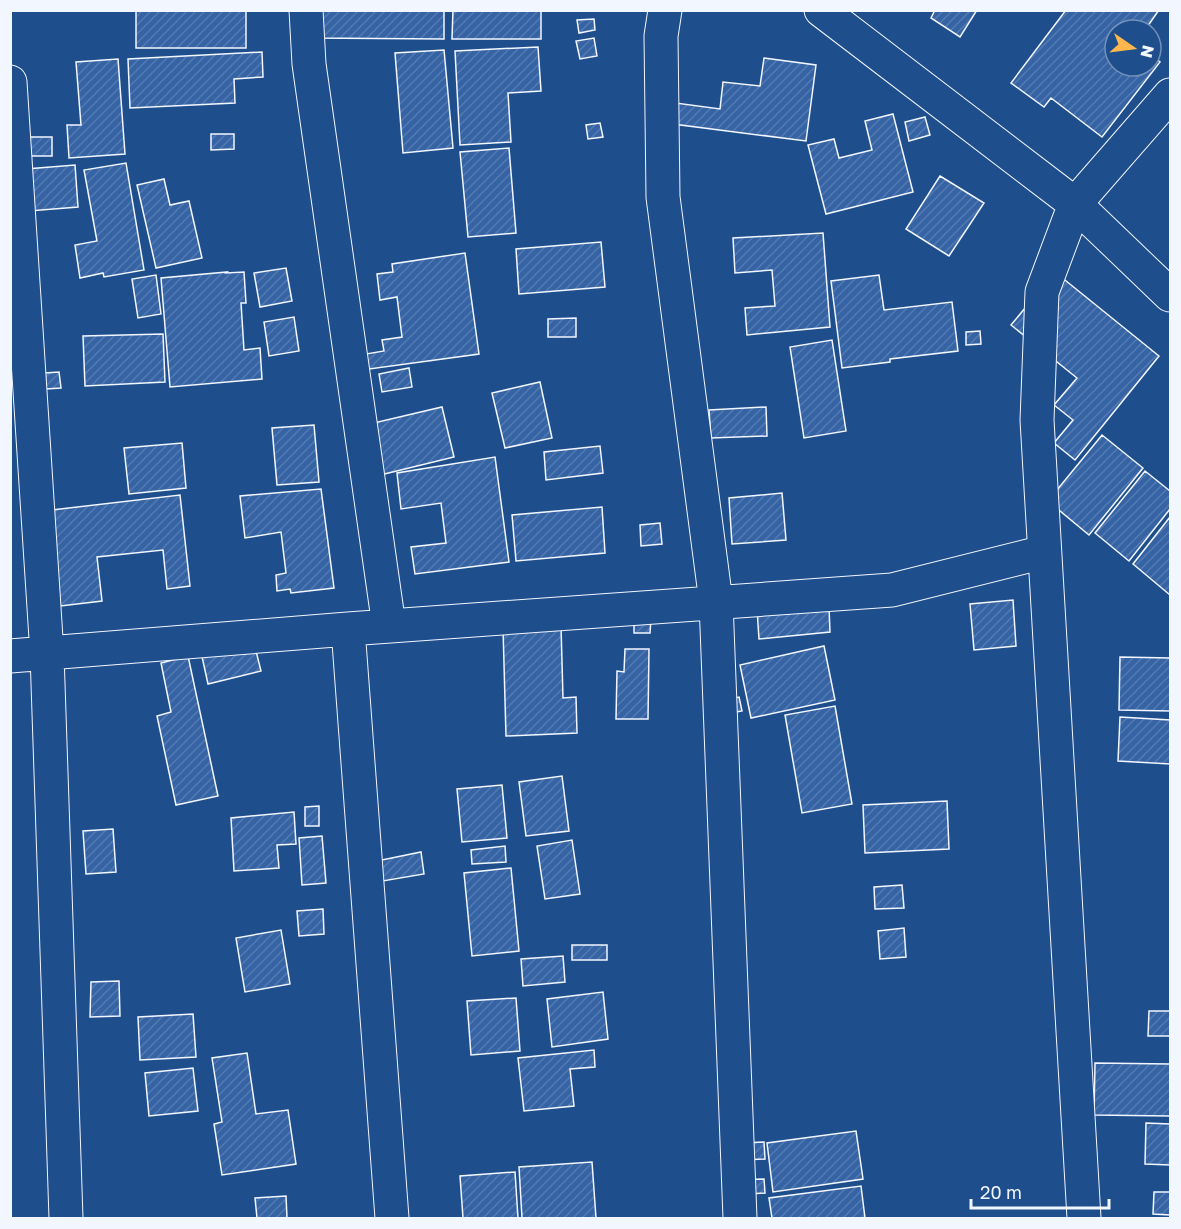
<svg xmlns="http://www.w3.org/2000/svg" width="1181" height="1229" font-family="'Golos Text',sans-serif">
<defs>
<pattern id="building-hatch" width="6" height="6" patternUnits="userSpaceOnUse" patternTransform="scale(1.5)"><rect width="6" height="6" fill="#3563a3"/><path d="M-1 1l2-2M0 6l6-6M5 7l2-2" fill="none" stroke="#537ab1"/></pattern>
</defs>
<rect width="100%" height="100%" fill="#1f4e8c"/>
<path fill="url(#building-hatch)" stroke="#f2f6ff" stroke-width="1.5" d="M136,10h110v38h-110z
M310,10h134v29l-134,-1z
M453,10h88v29h-89z
M935,10h42l-17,27 -29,-19z
M1066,10h93l-14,20h-30v36h36v-11l9,7 -58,75 -51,-39 -7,9 -33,-24z
M594,19l1,11 -16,3 -2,-13z
M594,38l3,18 -17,3 -4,-18z
M538,47l3,44 -33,2 3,49 -51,3 -5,-94z
M444,50l9,98 -50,5 -8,-100z
M262,52l1,25 -29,2 1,24 -105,5 -2,-49z
M764,58l52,7 -10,76 -133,-17 3,-21 44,6 3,-27 37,4z
M118,59l7,95 -56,4 -2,-33h14l-5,-63z
M893,114l20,78 -87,22 -18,-69 26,-6 5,19 33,-8 -7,-29z
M925,117l5,18 -21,6 -4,-19z
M600,123l3,14 -15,2 -2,-14z
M211,134h23v15l-23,1z
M27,137h25v19h-25z
M509,148l7,85 -48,4 -8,-85z
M126,163l18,107 -40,7 -1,-4 -23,5 -5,-33 22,-4 -13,-71z
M75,165l3,42 -49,4 -3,-42z
M940,176l44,27 -35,53 -43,-27z
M164,179l6,26 19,-4 13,57 -46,10 -19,-83z
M823,233l7,94 -83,8 -2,-27 30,-2 -3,-36 -37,3 -2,-35z
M601,242l4,45 -86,7 -3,-45z
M465,253l14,101 -117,16 -2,-15 24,-4 -2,-11 20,-3 -5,-40 -17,3 -3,-26 16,-2 -1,-8z
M286,268l6,33 -32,6 -6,-34z
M227,272l-1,1 18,-1 2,31h-5l3,47 16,-2 2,31 -92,8 -9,-109z
M1055,272l104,84 -84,104 -21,-17 19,-23 -19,-15 23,-27 -66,-53z
M156,275l5,39 -23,4 -6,-39z
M879,275l5,35 68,-8 6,49 -68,8v3l-48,6 -11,-87z
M294,317l5,34 -30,5 -5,-34z
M576,318v19h-28v-18z
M980,331l1,13 -15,1v-13z
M163,334l2,48 -80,4 -2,-50z
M832,340l14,91 -42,7 -14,-91z
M409,368l3,19 -30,5 -3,-18z
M59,372l2,16 -15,1 -1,-16z
M540,382l12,56 -47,10 -13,-55z
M442,407l12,50 -82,20 -11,-51z
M766,407l1,29 -56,2 -2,-28z
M314,425l5,57 -42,3 -5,-57z
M1102,435l41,33 -54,67 -41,-34z
M182,443l4,45 -57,6 -5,-46z
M600,446l3,27 -57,7 -2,-28z
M495,457l14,105 -94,12 -4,-27 35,-4 -5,-40 -40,6 -4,-36z
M1145,471l25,20v18l-41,52 -34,-28z
M321,489l13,99 -43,5 -1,-4 -13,2 -1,-16 10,-2 -5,-41 -36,6 -5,-42z
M782,493l4,47 -54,4 -3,-46z
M180,495l10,91 -23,3 -4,-39 -66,7 5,44 -50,6 -9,-96z
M602,507l3,46 -89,8 -4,-46z
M1170,517v78l-37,-31z
M660,523l2,21 -21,2 -1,-21z
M828,582l2,50 -71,7 -2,-30z
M1013,600l3,46 -42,4 -4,-46z
M634,617l17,1 -1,15h-16z
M561,626l2,72 13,-1 1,36 -71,3 -3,-108z
M253,639l8,32 -53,13 -7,-32z
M824,646l11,54 -84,18 -11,-53z
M625,649h24l-1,70h-32l1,-48 7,1z
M188,656l30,140 -42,9 -19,-89 14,-4 -10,-49z
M1120,657l50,1v53l-51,-1z
M739,697l3,14 -16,3 -3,-14z
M835,706l17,98 -50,9 -17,-98z
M1120,717l50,3v44l-52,-3z
M562,776l7,55 -43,5 -7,-54z
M502,785l5,53 -45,4 -5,-53z
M947,801l2,48 -84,4 -2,-48z
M319,806v20h-14v-19z
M294,812l2,32 -19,1 2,23 -45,3 -3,-53z
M113,829l3,43 -30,2 -3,-43z
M322,836l4,47 -24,2 -3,-47z
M572,840l8,54 -35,5 -8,-53z
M505,846l1,16 -34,2 -1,-14z
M421,852l3,22 -53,9 -4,-20z
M511,868l8,83 -47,5 -8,-83z
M902,885l2,23 -29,1 -1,-22z
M323,909l1,25 -25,2 -2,-25z
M904,928l2,29 -26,2 -2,-28z
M281,930l9,54 -45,8 -9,-54z
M572,945h35v15h-35z
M563,956l2,26 -42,4 -2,-27z
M119,981l1,35 -30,1 1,-35z
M603,992l5,47 -56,8 -5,-48z
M516,998l4,53 -49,4 -4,-54z
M1149,1011h21v25h-22z
M193,1014l3,43 -56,3 -2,-43z
M594,1050l1,17 -25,2 4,37 -50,5 -6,-53z
M247,1053l9,61 32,-4 8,54 -74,11 -8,-51 8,-2 -10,-64z
M1095,1063l75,1v52l-76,-1z
M193,1068l5,43 -49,5 -4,-43z
M1146,1123l24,1v41l-25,-1z
M856,1131l7,48 -90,13 -6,-49z
M764,1142l1,17 -23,1 -1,-17z
M592,1162l4,56h-74l-3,-51z
M515,1172l3,46h-55l-3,-42z
M764,1179l1,14 -30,2 -1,-15z
M861,1186l4,32h-93l-3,-20z
M1154,1192h16v26v-3l-17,-1z
M286,1196l1,22h-30l-2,-20z"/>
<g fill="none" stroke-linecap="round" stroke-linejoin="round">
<g stroke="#f2f6ff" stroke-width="35">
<path id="street" d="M306,10l3,54 80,562
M665,10l-4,26 2,161 53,405 24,616
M821,10l254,194 95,91
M10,82l37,572 19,564
M348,629l44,589
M10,656l338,-27 544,-39 152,-38
M1084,1218l-47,-798 5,-128 33,-88 95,-109"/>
</g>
<use href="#street" stroke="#1f4e8c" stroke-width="33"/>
</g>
<rect width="1181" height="1229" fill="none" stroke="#f2f6ff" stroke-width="24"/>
<g transform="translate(1133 48) rotate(104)"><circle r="28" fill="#1f4e8c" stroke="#7391ba" stroke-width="1.5"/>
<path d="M0-4.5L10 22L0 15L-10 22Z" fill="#ffb74d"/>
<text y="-9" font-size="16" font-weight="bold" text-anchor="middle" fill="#f2f6ff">N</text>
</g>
<path d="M971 1199v9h138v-9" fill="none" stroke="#f2f6ff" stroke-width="3"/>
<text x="980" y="1199" font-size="18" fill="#f2f6ff" stroke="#1f4e8c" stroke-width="4.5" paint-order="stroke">20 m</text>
</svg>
